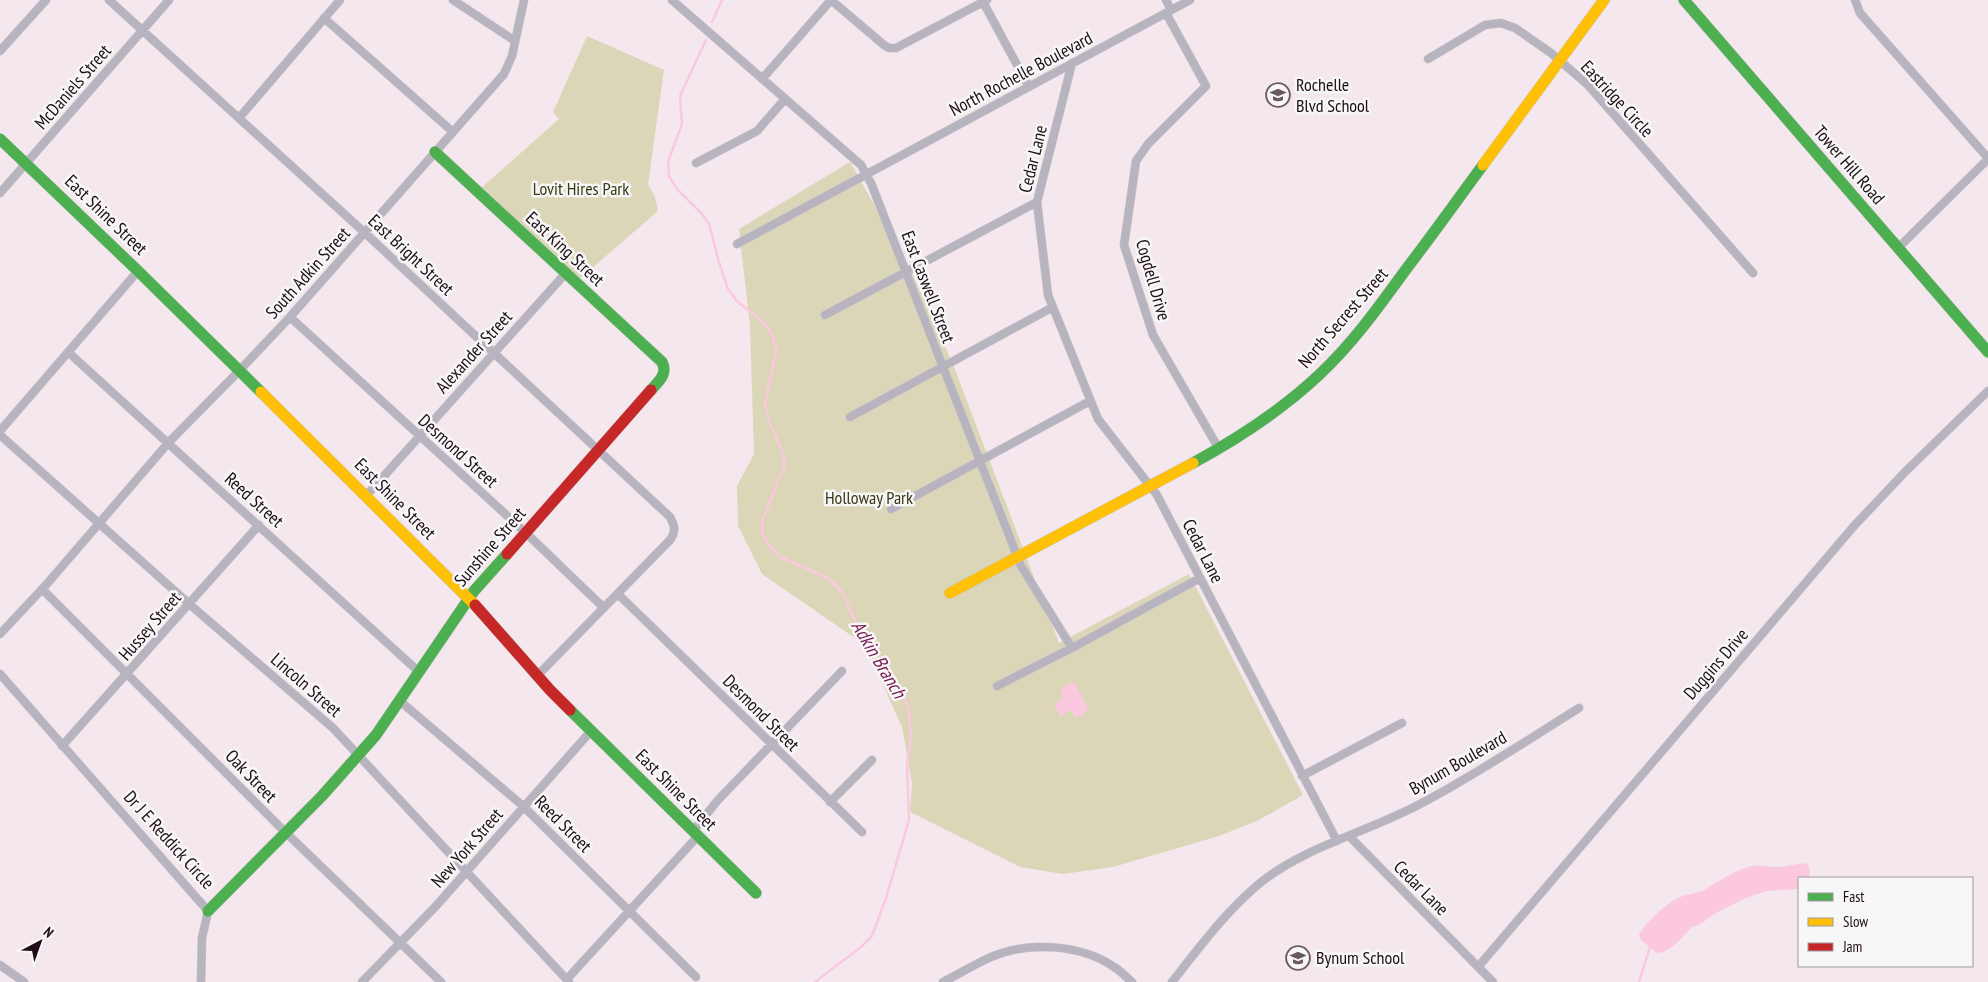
<svg xmlns="http://www.w3.org/2000/svg" width="1988" height="982" font-family="'PT Sans Narrow',sans-serif">
<rect width="100%" height="100%" fill="#f4e8ee"/>
<path fill="#dbd6b7" d="M587,36l77,34 -16,114 7,13 3,14 -83,72 -95,-94 79,-70 -6,-7z
M850,162l59,104 45,101 105,276 130,-69 114,221 -44,25 -40,16 -106,31 -50,7 -43,-7 -110,-55 2,-29 -10,-56 -37,-82 -103,-71 -24,-48 -1,-40 17,-32 -4,-128 -11,-97z"/>
<path fill="#fbc8e0" d="M1074,682l15,28 -14,8 -4,-8 -11,6 -6,-12 10,-6 -4,-9z
M1806,863l3,4 1,11h-11v9l-2,2 -30,2 -21,7 -30,15 -17,12 -7,2 -16,17 -12,8 -7,1 -16,-13 -2,-6c10,-14 24,-28 39,-36 8,-4 18,-4 26,-8 15,-9 31,-20 48,-24 10,-2 18,2 27,1 9,-1 17,-3 27,-4z"/>
<g fill="none" stroke-linecap="round" stroke-linejoin="round">
<path stroke="#fbc8e0" stroke-width="2.5" d="M712,22l10,-22
M706,40l-26,56 2,28 -14,38 1,14 8,13 25,25 7,10 10,38 9,27 9,12 27,22 9,13 3,14 -11,55 5,19 14,31v12l-22,54v12l9,15 9,9 48,21 13,13 29,61 31,36 8,22 2,31 -4,22 2,57 -23,78 -14,38 -11,11 -46,35
M1639,982l11,-35"/>
<g stroke="#d1c6cb" stroke-width="9">
<path id="street" d="M109,0l255,232 306,285c5,9 6,15 0,23l-133,136
M453,0l62,41
M672,0l189,165 10,18 150,383 51,82
M982,0l47,87
M1166,0l5,10
M1855,0l5,13 128,145
M1166,13l40,73 -58,58 -12,17 -12,84 29,90 66,114
M324,18l129,114
M0,51l46,-51
M1428,59l57,-34 16,-2 14,5 36,25 37,32 165,188
M1072,63l-35,139 11,93 50,124 59,76 180,346
M762,79l69,-79 53,45 5,3h7l91,-48
M239,118l101,-118
M696,163l61,-32 28,-32
M0,193l169,-193
M737,244l453,-244
M1898,248l90,-89
M825,315l212,-113
M290,317l236,216 78,75
M68,352l351,320
M850,417l203,-110
M0,431l138,-160
M0,435l195,174 138,119 236,254
M366,496l199,-222
M891,509l199,-108
M42,589l237,237 162,156
M618,594l244,238
M0,634l46,-49 123,-143 70,-71 51,-54 214,-243 8,-18 12,-56
M0,674l208,237 -6,27 -1,44
M997,686l75,-38 128,-70
M400,701l123,105 173,171
M62,746l197,-221
M1302,776l100,-53
M830,802l42,-42
M693,831l25,-31 124,-129
M1349,836l144,146
M0,965l24,17
M1478,967l376,-441 51,-54 83,-81
M567,979l131,-143
M362,982l74,-76 155,-175
M943,982c16,-8 32,-18 48,-25 37,-16 90,-13 123,10 7,4 12,10 18,15
M1172,982c27,-34 54,-71 88,-99 46,-37 108,-51 160,-79 54,-28 106,-63 159,-96"/>
</g>
<g stroke="#d1c6cb" stroke-width="12">
<path id="fast" d="M1684,0l304,352
M0,139l138,132 123,121
M435,152l227,210c6,12 -3,19 -11,28
M1193,463c46,-25 90,-54 127,-89 34,-32 60,-69 87,-106 26,-34 51,-69 76,-103
M570,710l186,183
M208,911l114,-115 54,-61 98,-144 33,-37"/>
</g>
<g stroke="#d1c6cb" stroke-width="12">
<path id="slow" d="M1483,165l121,-165
M261,392l214,213
M950,593l243,-130"/>
</g>
<g stroke="#d1c6cb" stroke-width="12">
<path id="jam" d="M507,554l144,-164
M475,605l75,85 20,20"/>
</g>
<use href="#street" stroke="#b7b4c0" stroke-width="8"/>
<use href="#fast" stroke="#4caf50" stroke-width="11"/>
<use href="#slow" stroke="#ffc107" stroke-width="11"/>
<use href="#jam" stroke="#c62828" stroke-width="11"/>
</g>
<defs>
<g id="school-ring" transform="scale(1.25)"><circle r="9.5" fill="#f7f7f7" stroke="#6a5962" stroke-width="1.5"/><path d="M0-5L7-2L0 1L-7-2ZM-4 1L0 2.5L4 1V4Q0 6-4 4Z" fill="#6a5962"/></g>
</defs>
<g fill-rule="evenodd">
<use href="#school-ring" x="1278" y="95"/>
<use href="#school-ring" x="1298" y="958"/>
</g>
<g text-anchor="middle" stroke-width="5" stroke-linejoin="round" paint-order="stroke">
<g font-size="18" fill="#1f0c16" stroke="#f7f7f7">
<text transform="translate(1021 74) rotate(-28)" y="6">North Rochelle Boulevard</text>
<text transform="translate(73 87) rotate(-49)" y="6">McDaniels Street</text>
<text transform="translate(1617 99) rotate(47)" y="6">Eastridge Circle</text>
<text transform="translate(1033 159) rotate(-76)" y="6">Cedar Lane</text>
<text transform="translate(1849 165) rotate(49)" y="6">Tower Hill Road</text>
<text transform="translate(106 215) rotate(44)" y="6">East Shine Street</text>
<text transform="translate(565 249) rotate(43)" y="6">East King Street</text>
<text transform="translate(411 255) rotate(43)" y="6">East Bright Street</text>
<text transform="translate(308 273) rotate(-48)" y="6">South Adkin Street</text>
<text transform="translate(1153 280) rotate(74)" y="6">Cogdell Drive</text>
<text transform="translate(928 287) rotate(69)" y="6">East Caswell Street</text>
<text transform="translate(1343 318) rotate(-49)" y="6">North Secrest Street</text>
<text transform="translate(474 352) rotate(-48)" y="6">Alexander Street</text>
<text transform="translate(458 451) rotate(42)" y="6">Desmond Street</text>
<text transform="translate(395 499) rotate(45)" y="6">East Shine Street</text>
<text transform="translate(254 500) rotate(42)" y="6">Reed Street</text>
<text transform="translate(490 547) rotate(-49)" y="6">Sunshine Street</text>
<text transform="translate(1203 551) rotate(63)" y="6">Cedar Lane</text>
<text transform="translate(150 626) rotate(-49)" y="6">Hussey Street</text>
<text transform="translate(1716 664) rotate(-49)" y="6">Duggins Drive</text>
<text transform="translate(306 685) rotate(41)" y="6">Lincoln Street</text>
<text transform="translate(761 713) rotate(45)" y="6">Desmond Street</text>
<text transform="translate(1458 763) rotate(-30)" y="6">Bynum Boulevard</text>
<text transform="translate(251 776) rotate(46)" y="6">Oak Street</text>
<text transform="translate(676 790) rotate(45)" y="6">East Shine Street</text>
<text transform="translate(563 824) rotate(45)" y="6">Reed Street</text>
<text transform="translate(169 840) rotate(48)" y="6">Dr J E Reddick Circle</text>
<text transform="translate(467 848) rotate(-49)" y="6">New York Street</text>
<text transform="translate(1421 888) rotate(45)" y="6">Cedar Lane</text>
</g>
<g font-size="18" fill="#1f0c16" stroke="#f7f7f7" text-anchor="start">
<text x="1296" y="91">Rochelle<tspan x="1296" dy="21">Blvd School</tspan></text>
<text x="1316" y="964">Bynum School</text>
</g>
<g font-size="18" fill="#393914" stroke="#f7f7f7">
<text x="581" y="195">Lovit Hires Park</text>
<text x="869" y="504">Holloway Park</text>
</g>
<g font-size="19" font-style="italic" fill="#761750" stroke="#f7f7f7">
<text transform="translate(879 659) rotate(59)" y="7">Adkin Branch</text>
</g>
</g>
<rect x="1798" y="877" width="175" height="90" fill="#f7f7f7" stroke="#a1999d"/>
<rect x="1808" y="893" width="25" height="8" fill="#4caf50" stroke="#a1999d"/>
<text x="1843" y="902" font-size="15" fill="#1f0c16">Fast</text>
<rect x="1808" y="918" width="25" height="8" fill="#ffc107" stroke="#a1999d"/>
<text x="1843" y="927" font-size="15" fill="#1f0c16">Slow</text>
<rect x="1808" y="943" width="25" height="8" fill="#c62828" stroke="#a1999d"/>
<text x="1843" y="952" font-size="15" fill="#1f0c16">Jam</text>
<g transform="translate(40 942) rotate(41)" stroke="#f7f7f7" stroke-width="4" paint-order="stroke">
<path d="M0-4L9 19L0 12L-9 19Z" fill="#1f0c16"/>
<text y="-8" font-size="14" font-weight="bold" text-anchor="middle" fill="#1f0c16">N</text>
</g>
</svg>
